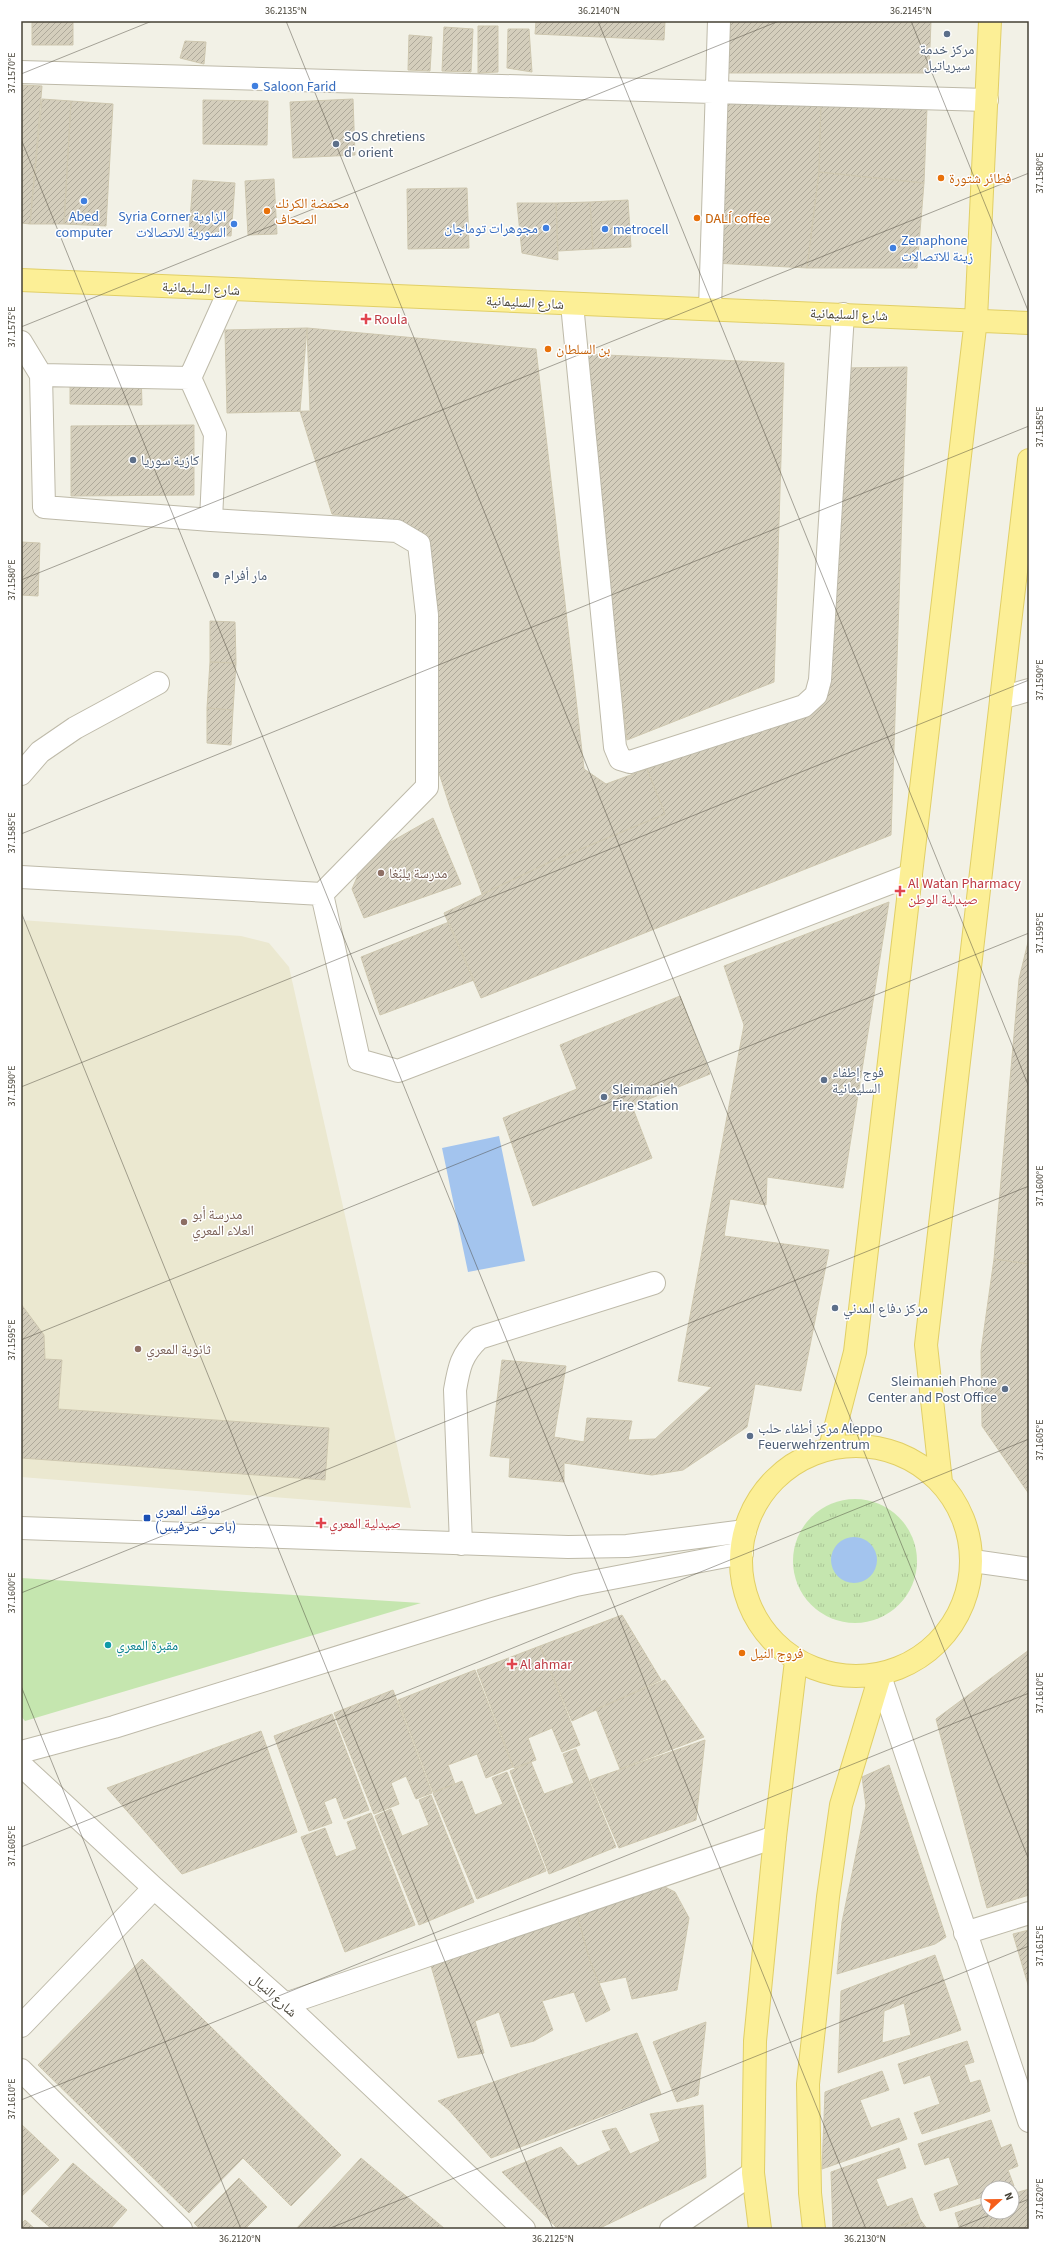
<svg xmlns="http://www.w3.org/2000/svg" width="1050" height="2250" font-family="'Source Sans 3','Noto Naskh Arabic',sans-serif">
<defs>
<pattern id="grass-tufts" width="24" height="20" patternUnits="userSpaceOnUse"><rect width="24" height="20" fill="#c5e6af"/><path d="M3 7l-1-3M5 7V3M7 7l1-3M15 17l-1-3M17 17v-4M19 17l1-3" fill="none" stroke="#abc697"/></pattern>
<pattern id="building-hatch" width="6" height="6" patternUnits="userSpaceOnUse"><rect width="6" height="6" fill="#d4cebc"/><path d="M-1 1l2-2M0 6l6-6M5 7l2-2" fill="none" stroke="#aea99a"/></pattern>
</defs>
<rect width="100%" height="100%" fill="#f2f1e6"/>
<path fill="#ebe8d0" d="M21,920l220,16 28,7 20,24 122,541 -390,-31z"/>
<path fill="url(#grass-tufts)" d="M793 1561a62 62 0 1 1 124 0a62 62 0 1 1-124 0Z"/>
<path fill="#c5e6af" d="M21,1578l400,25 -396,118 -4,-5z"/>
<path fill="#a3c4ee" d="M499,1136l26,125 -57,11 -26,-124z
M831 1560a23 23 0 1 1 46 0a23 23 0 1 1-46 0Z"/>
<path fill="url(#building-hatch)" stroke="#cec7af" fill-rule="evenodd" d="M32,21h41v24h-41z
M536,21h129l-1,19 -129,-6z
M724,21h207l-2,52h-207z
M478,26h20v46l-20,1z
M444,27l29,2 -2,43 -29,-1z
M508,29h21l3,43 -25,-4z
M409,35l23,2 -2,34 -22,-1z
M185,41l21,1 -2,22 -24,-6z
M21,85l21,1 -12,138 -9,-1z
M42,99l29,2 -7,123h-34z
M353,99l2,56 -62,3 -3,-56z
M720,99l101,3 -2,70 -12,96 -93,-5z
M203,100l65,1 -1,44 -64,-1z
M71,101l42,3 -7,122 -42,-2z
M821,102l106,6 -3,75 -105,-11z
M819,172l105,11 -7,85h-110z
M274,179l3,55 -29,1 -3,-54z
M193,180l42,3 -4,53 -42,-3z
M467,188l2,60 -61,1 -1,-60z
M628,200l3,47 -38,2 -3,-47z
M590,202l3,47 -35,2 -2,-48z
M517,203h39l2,57 -36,-7z
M307,328l3,83 -83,2 -2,-83z
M307,328l229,21 48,420 22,15 41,-15 18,45 -115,48 -68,32 -32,-87 -20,-62 -11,-201 -50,-25 -37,-5 -32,-103z
M584,354l200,9 -10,319 -147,58z
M907,367l-16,468 -410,163 -37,-85 106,-51 115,-48 -18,-45 101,-36 73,-30 21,-335z
M70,368l71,4 1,33 -72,-1z
M194,425v70l-123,1v-70z
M21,542l19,1 -2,53 -17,-1z
M210,621l25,1 1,41 -26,-1z
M210,662l26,1 -3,47 -26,-2z
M207,708l26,2 -2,35 -24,-2z
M433,818l28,66 -97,34 -12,-29 14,-33z
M889,902l-46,286 -76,-11 -1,28 -36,-6 -6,37 105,14 -28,141 -46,-7 -8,43 -64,43 -31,5 -88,-12v19l-55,-5 1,-19 -20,-2 12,-96 64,6 -12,71 30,5 3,-24 45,3 -4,19 27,-1 57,-52 -34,-6 66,-356 -20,-59z
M449,922l25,58 -94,35 -19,-58z
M1029,938v326l-35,-5 25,-280z
M680,996l30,78 -78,32 20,52 -119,48 -30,-88 74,-29 -17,-44z
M994,1259l35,5v230l-47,-68 -1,-75z
M21,1304l23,31 1,24 17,1 -4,49 271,19 -4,52 -304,-22z
M622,1615l39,65 -89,41 -32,-75z
M540,1646l40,99 -18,7 -10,-24 -24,10 8,22 -22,8 -37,-98z
M1029,1650v245l-42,13 -51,-189z
M475,1670l38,97 -27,11 -9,-24 -29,11 7,19 -22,8 -35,-92z
M665,1680l39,57 -84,32 -24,-60z
M393,1690l39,103 -16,6 -10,-23 -15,7 8,21 -25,10 -40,-101z
M332,1714l37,96 -25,9 -8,-22 -12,5 8,21 -23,8 -35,-95z
M261,1731l36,101 -115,42 -75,-86z
M705,1740l-9,80 -77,28 -29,-68z
M576,1749l40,98 -67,27 -39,-103 21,-9 13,32 30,-11 -11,-29z
M889,1765l57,172 -11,7 -98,30 5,-52 24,-116 -4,-29z
M507,1772l39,99 -69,28 -44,-106 29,-12 13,34 28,-11 -11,-26z
M431,1795l43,107 -55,23 -44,-109 16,-7 11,27 27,-11 -10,-25z
M371,1813l44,112 -70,27 -44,-115 24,-9 11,29 21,-8 -10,-27z
M661,1885l14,7 14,26 -12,72 -45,9 -6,-22 -27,6 -9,-22 -14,-50z
M576,1911l14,50 20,49 -24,12 -12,-30 -32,9 11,29 -19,11 -23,6 -12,-35 -24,9 9,32 -26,5 -29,-99z
M1029,1930v58l-16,-54z
M935,1955l26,75 -123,43 3,-82zM904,2003l7,32 -29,8 2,-32z
M142,1959l199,196 -50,51 -48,-48 -54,55 -151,-148z
M706,2022l-8,73 -21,7 -24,-60z
M637,2033l24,61 -170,64 -42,-48 -11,-9z
M967,2041l7,21 -10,3 6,18 10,-3 10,31 -68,23 -8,-21 26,-9 -10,-29 -26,9 -6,-20z
M882,2071l7,19 -29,10 11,28 28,-10 8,21 -85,30 3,-77z
M703,2105l3,72 -108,52h-40l-56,-57 59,-25 17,19 33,-16 -9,-19 14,-3 14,26 30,-13 -10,-27z
M991,2120l10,28 10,-4 7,22 -10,4 6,16 -26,2v7l-48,16 -6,-17 25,-9 -10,-28 -24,8 -7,-21z
M21,2124l38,36 -38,37z
M899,2148l7,20 -30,11 11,28 25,-9 8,21 -29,10h-58l-2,-57z
M361,2158l84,71h-149z
M73,2163l54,47 -17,19h-58l-21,-18z
M239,2178l28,29 -22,22h-45l-6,-6z
M1029,2189v40h-39l-1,-3 -10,3h-19l-5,-16 33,-11v10h24v-18z
M920,2219l7,10h-36z
M25,2220l10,9h-14v-5z"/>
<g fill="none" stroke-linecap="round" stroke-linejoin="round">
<g stroke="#bebaa9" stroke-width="24">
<path id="minor" d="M21,72l966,28
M572,304l43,443 5,12 10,3 174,-56 12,-11 4,-15 23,-366
M710,309l9,-288
M21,342l20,33 149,3 40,-89
M41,375l3,132 167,13 4,-86 -25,-56
M1001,698l28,-8
M21,774l19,-22 35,-24 83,-45
M21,877l301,17 105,-107v-172l-8,-71 -22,-13 -186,-11
M322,894l37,166 39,11 513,-196
M21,1528l547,19 59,-1 118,-15
M461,1544l-6,-154c4,-23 6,-35 24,-52l175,-55
M973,1561l56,8
M880,1676l149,445
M21,1752l93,-25 379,-118 83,-24 166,-32
M21,1765l133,123 131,116 239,225
M965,1933l64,-20
M285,2004l490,-167
M21,2026l133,-138
M21,2070l160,159
M671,2229l82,-56"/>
</g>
<g stroke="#e1cf66" stroke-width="24">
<path id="major" d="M21,280l1008,43
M741 1561a115 115 0 1 1 230 0a115 115 0 1 1-230 0Z
M830,1448l25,-96 121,-1033 14,-298
M941,1482l-15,-137 103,-885
M760,2229l-7,-56 2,-132 20,-204 21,-176
M814,2229l-4,-36 -2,-109 20,-187 13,-92 39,-129"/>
</g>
<use href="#minor" stroke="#fff" stroke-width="22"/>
<use href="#major" stroke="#fcef96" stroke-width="22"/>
</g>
<path fill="none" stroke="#454135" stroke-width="1" stroke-opacity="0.45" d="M286,21l743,1839M598,21l431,1066M911,21l118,292M21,74l131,-53M21,139l845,2090M21,327l758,-306M21,580l1008,-407M21,834l1008,-408M21,912l532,1317M21,1087l1008,-407M21,1340l1008,-407M21,1593l1008,-407M21,1686l220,543M21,1847l1008,-408M21,2100l1008,-407M1012,2206l17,-7M328,2229l701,-283M955,2229l42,-17"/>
<g fill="#5c6f8a" stroke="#fff" stroke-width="1.5">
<circle cx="947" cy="34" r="4"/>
<circle cx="336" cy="144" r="4"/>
<circle cx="133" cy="460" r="4"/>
<circle cx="216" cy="575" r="4"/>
<circle cx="824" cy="1080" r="4"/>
<circle cx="604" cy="1097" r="4"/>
<circle cx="835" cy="1308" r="4"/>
<circle cx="1005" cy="1389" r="4"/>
<circle cx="750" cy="1436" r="4"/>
</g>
<g fill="#3f7fe0" stroke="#fff" stroke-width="1.5">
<circle cx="255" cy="86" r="4"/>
<circle cx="84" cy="201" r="4"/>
<circle cx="234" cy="224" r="4"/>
<circle cx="546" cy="228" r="4"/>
<circle cx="605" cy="229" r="4"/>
<circle cx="893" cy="248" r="4"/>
</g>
<g fill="#e8710a" stroke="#fff" stroke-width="1.5">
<circle cx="941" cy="178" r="4"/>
<circle cx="267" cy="211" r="4"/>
<circle cx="697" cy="218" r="4"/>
<circle cx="548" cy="349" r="4"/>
<circle cx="742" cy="1653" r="4"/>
</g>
<g fill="#e0444e" stroke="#fff" stroke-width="1.5">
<path d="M364 313h4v4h4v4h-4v4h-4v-4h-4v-4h4z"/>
<path d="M898 885h4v4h4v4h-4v4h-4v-4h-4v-4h4z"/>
<path d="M319 1517h4v4h4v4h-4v4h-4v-4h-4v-4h4z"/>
<path d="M510 1658h4v4h4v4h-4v4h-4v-4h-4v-4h4z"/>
</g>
<g fill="#8d6e63" stroke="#fff" stroke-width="1.5">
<circle cx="381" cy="873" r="4"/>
<circle cx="184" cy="1222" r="4"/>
<circle cx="138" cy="1349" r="4"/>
</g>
<rect fill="#1a4fb4" stroke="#fff" stroke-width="1.5" x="143" y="1514" width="8" height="8" rx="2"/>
<circle fill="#0f9aa8" stroke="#fff" stroke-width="1.5" cx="108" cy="1645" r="4"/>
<g text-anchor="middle" stroke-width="3" stroke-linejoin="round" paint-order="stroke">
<g font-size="14" fill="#4e5e75" stroke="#fff" text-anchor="start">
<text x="947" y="54" text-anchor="middle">مركز خدمة<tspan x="947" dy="16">سيرياتيل</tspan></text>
<text x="344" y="141">SOS chretiens<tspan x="344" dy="16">d' orient</tspan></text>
<text x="141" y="465">كازية سوريا</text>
<text x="224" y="580">مار أفرام</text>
<text x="832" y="1077">فوج إطفاء<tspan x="832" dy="16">السليمانية</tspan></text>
<text x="612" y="1094">Sleimanieh<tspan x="612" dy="16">Fire Station</tspan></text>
<text x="843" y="1313">مركز دفاع المدني</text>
<text x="997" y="1386" text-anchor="end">Sleimanieh Phone<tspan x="997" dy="16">Center and Post Office</tspan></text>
<text x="758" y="1433">مركز أطفاء حلب Aleppo<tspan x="758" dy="16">Feuerwehrzentrum</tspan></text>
</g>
<g font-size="14" fill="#366cbe" stroke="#fff" text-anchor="start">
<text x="263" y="91">Saloon Farid</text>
<text x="84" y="221" text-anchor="middle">Abed<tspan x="84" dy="16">computer</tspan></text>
<text x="226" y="221" text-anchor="end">Syria Corner الزاوية<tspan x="226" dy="16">السورية للاتصالات</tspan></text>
<text x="538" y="233" text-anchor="end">مجوهرات توماجان</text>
<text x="613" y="234">metrocell</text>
<text x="901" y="245">Zenaphone<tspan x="901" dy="16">زينة للاتصالات</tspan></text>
</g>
<g font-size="14" fill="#c56008" stroke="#fff" text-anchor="start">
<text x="949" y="183">فطائر شتورة</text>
<text x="275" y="208">محمضة الكرنك<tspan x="275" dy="16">الصحاف</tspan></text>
<text x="705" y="223">DALÍ coffee</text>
<text x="556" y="354">بن السلطان</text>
<text x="750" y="1658">فروج النيل</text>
</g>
<g font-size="14" fill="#454135" stroke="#fff">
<text transform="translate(201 288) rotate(3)" y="5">شارع السليمانية</text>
<text transform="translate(525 302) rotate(3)" y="5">شارع السليمانية</text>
<text transform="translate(849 314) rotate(2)" y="5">شارع السليمانية</text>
<text transform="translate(274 1995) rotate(42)" y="5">شارع النيال</text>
</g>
<g font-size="14" fill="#be3a42" stroke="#fff" text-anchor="start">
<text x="374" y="324">Roula</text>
<text x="908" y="888">Al Watan Pharmacy<tspan x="908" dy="16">صيدلية الوطن</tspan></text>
<text x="329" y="1528">صيدلية المعري</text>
<text x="520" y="1669">Al ahmar</text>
</g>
<g font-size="14" fill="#785e54" stroke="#fff" text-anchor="start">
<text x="389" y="878">مدرسة يلبُغا</text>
<text x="192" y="1219">مدرسة أبو<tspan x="192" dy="16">العلاء المعري</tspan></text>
<text x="146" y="1354">ثانوية المعري</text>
</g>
<g font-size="14" fill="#164399" stroke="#fff" text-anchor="start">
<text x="155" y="1515">موقف المعري<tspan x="155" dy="16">(باص - سرفيس)</tspan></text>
</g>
<g font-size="14" fill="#0d838f" stroke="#fff" text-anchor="start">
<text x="116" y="1650">مقبرة المعري</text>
</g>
</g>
<rect width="1050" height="2250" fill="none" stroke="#ffffff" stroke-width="44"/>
<g transform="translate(1000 2200) rotate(68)"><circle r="19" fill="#ffffff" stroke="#b5b3ae"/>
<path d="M0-3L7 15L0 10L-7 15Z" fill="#f55e1b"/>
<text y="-6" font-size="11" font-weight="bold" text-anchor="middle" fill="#454135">N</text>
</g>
<rect x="22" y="22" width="1006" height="2206" fill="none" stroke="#454135" stroke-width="1.5"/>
<g font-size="10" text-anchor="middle" fill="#454135">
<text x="286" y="14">36.2135°N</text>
<text x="599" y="14">36.2140°N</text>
<text x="911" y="14">36.2145°N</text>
<text transform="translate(11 73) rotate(-90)" y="4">37.1570°E</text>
<text transform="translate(1039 173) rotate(-90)" y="4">37.1580°E</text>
<text transform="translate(11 327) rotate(-90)" y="4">37.1575°E</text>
<text transform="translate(1039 427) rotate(-90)" y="4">37.1585°E</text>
<text transform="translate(11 580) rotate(-90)" y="4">37.1580°E</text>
<text transform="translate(1039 680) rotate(-90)" y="4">37.1590°E</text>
<text transform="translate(11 833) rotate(-90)" y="4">37.1585°E</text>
<text transform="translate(1039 933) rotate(-90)" y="4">37.1595°E</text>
<text transform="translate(11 1086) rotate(-90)" y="4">37.1590°E</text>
<text transform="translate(1039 1186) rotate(-90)" y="4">37.1600°E</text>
<text transform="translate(11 1340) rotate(-90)" y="4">37.1595°E</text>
<text transform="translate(1039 1440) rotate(-90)" y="4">37.1605°E</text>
<text transform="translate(11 1593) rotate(-90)" y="4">37.1600°E</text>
<text transform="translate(1039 1693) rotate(-90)" y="4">37.1610°E</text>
<text transform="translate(11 1846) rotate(-90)" y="4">37.1605°E</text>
<text transform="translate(1039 1946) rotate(-90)" y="4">37.1615°E</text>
<text transform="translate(11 2099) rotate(-90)" y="4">37.1610°E</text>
<text transform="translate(1039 2199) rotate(-90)" y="4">37.1620°E</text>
<text x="240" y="2242">36.2120°N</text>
<text x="553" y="2242">36.2125°N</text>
<text x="865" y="2242">36.2130°N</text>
</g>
</svg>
